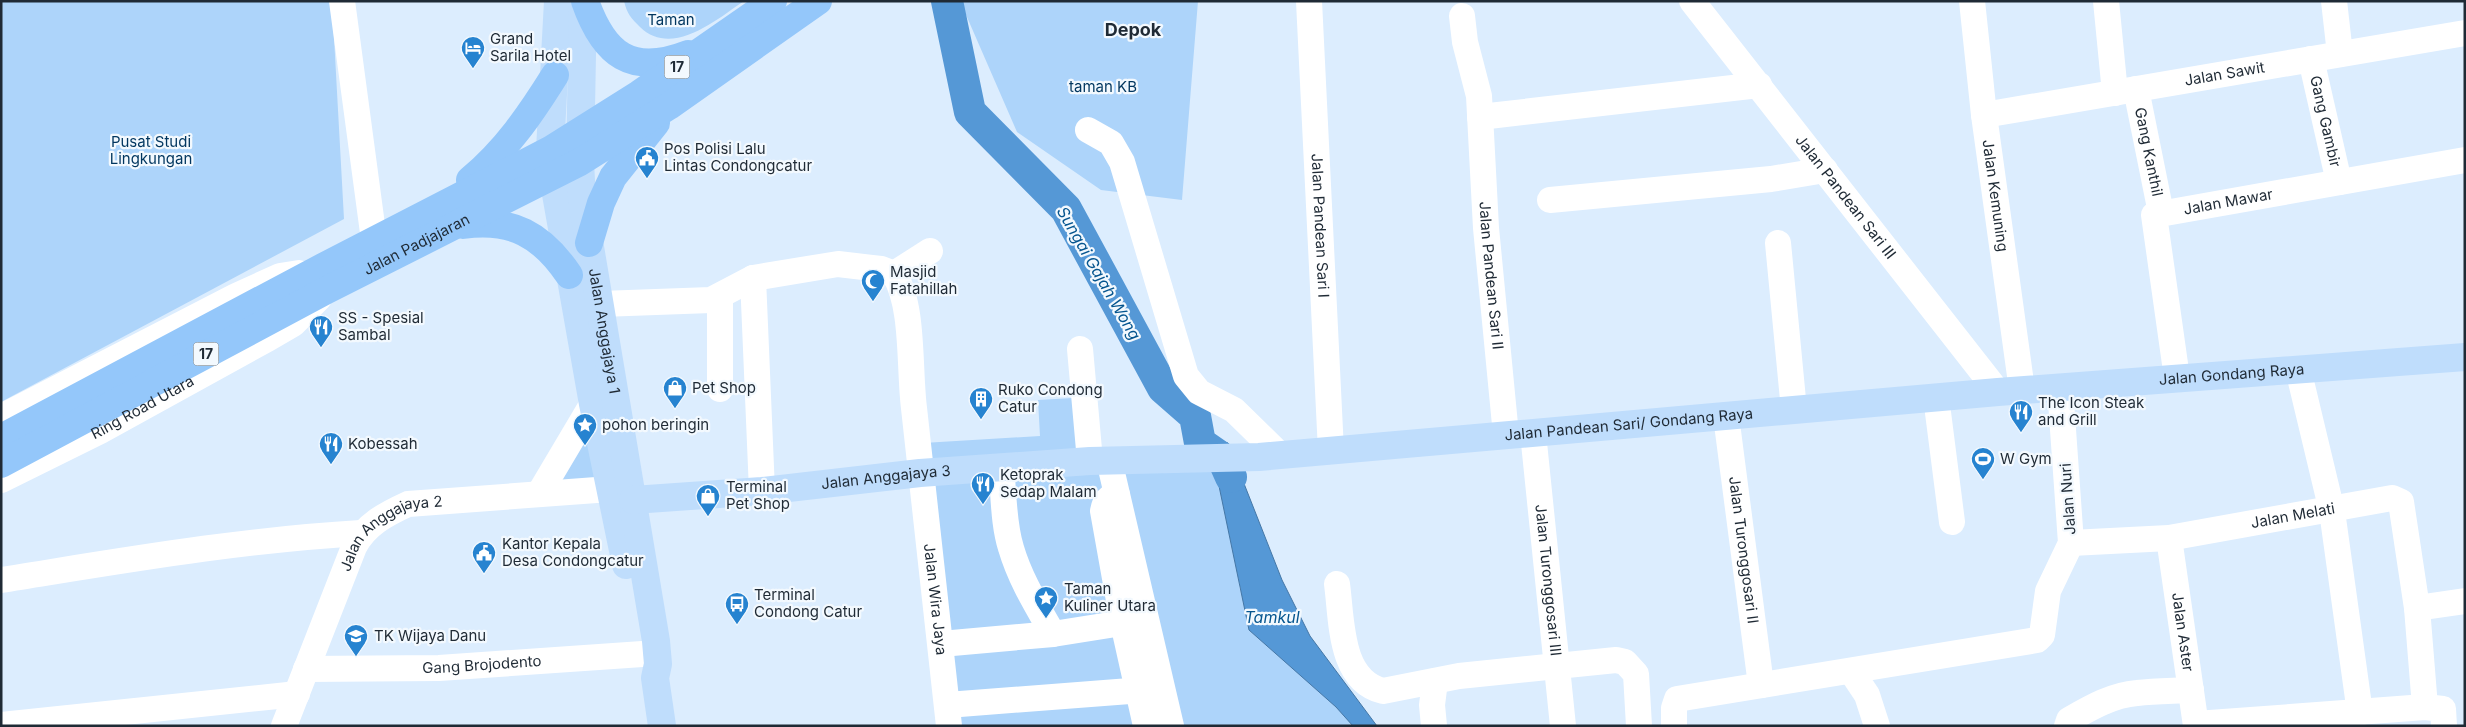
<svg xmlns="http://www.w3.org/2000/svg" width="2466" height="727" font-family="Inter,sans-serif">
<rect width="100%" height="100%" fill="#dcedfe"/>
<path fill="#add4fa" d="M1,1h331l12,218 -343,183z
M624,1h120c-28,19 -72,57 -104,26 -9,-9 -13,-13 -16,-26z
M960,1h238l-16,199 -81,-10 -84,-58z
M1090,397l5,58 -169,13 -3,-25 117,-7 -2,-36z
M593,404l17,85 -71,5z
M1223,459l17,131 121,136h-188l-59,-263z
M1105,466l64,260h-210l-28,-247z"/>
<path fill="#5598d6" stroke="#4577a6" d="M1209,438l19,5 54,137 28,56 67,90h-24l-17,-19 -87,-77z"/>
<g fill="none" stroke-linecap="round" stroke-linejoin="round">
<path stroke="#5598d6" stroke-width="32" d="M947,1l23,111 96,97 97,179 32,28 5,27 23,16 8,18"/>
<g stroke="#fff" stroke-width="26">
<path d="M342,1l32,239"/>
<path id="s1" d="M1309,1l22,450"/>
<path id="s2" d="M1692,1l306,391"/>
<path id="s3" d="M1972,1l12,114 38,275"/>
<path d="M2106,1l9,92"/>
<path d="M2334,1l6,53"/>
<path id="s4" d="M1462,16l3,26 14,54 7,132 20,207"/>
<path id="s5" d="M2311,59l28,123"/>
<path id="s6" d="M2136,89l25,124"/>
<path id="s7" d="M1984,115l481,-82"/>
<path d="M1480,117l279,-32"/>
<path d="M1088,130l23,13 11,19 64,214 13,16 35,18 46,45"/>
<path d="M1550,200l221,-21 54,-9"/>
<path d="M1778,243l16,167"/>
<path id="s8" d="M894,274c20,31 15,95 20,134 11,106 24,212 35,318"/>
<path d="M894,274l36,-23"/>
<path d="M753,278l9,213"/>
<path d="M720,297v92"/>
<path d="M601,304l110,-4 42,-22 85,-14 43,5 13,5"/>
<path d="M1080,349l10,112"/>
<path d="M2298,369l34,142 28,202"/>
<path id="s9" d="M2177,378l-23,-163 311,-55"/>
<path d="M1936,397l16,125"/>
<path id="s10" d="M1726,416l35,269"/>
<path d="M1,417l235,-121 44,-20 19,-3"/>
<path id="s11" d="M1533,433l30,293"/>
<path d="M1109,460l62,266"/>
<path d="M1001,467c3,26 2,56 10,81 9,31 26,58 42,86"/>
<path id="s12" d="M1,480l99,-49 167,-92 26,-15 26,-26"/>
<path d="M539,494l54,-91"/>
<path d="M1117,495c-9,2 -12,6 -14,16l20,112 23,103"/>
<path id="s13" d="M2169,538l27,188"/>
<path id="s14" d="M2071,543l98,-5 223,-40 9,4 16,106 8,99"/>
<path d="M1,580c120,-19 239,-40 360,-47"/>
<path d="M1337,584c5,36 2,96 46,107l76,-15 157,-16 9,2 11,12 3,52"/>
<path d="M2417,608l48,-7"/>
<path d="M941,644l112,-10 88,-14"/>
<path id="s15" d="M306,669l133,-1 218,-15"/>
<path d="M1851,671l16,24 10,31"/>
<path d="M947,705l209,-16"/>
<path d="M2196,724l229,-17 18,2 1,17"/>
<path d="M1,725l296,-31"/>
<path id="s16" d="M284,726l70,-179c11,-22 32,-33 54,-43l202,-15"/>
<path d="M1434,726l-2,-21 3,-24"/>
<path d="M1674,726v-18l3,-9 360,-59 5,-5 6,-44 23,-48 -11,-156"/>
<path d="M2067,726l2,-6c21,-12 43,-25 68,-27 18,-2 36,-2 54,-3"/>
</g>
<g stroke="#bfddfc" stroke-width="28">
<path d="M558,1l-8,149 3,27 40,227 33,161"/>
<path id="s17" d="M583,1l-3,161 2,37 74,442 2,23 -3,14 7,48"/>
<path id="s18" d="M633,500l129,-9 158,-18 170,-12 169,-4 739,-65 467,-35"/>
</g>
<g stroke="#94c7fa" stroke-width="28">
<path d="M585,1c19,54 46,75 103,53"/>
<path d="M470,180c36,-30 60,-65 85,-105"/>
<path d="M463,225c49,-7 79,10 106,50"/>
<path d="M589,243l12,-40 12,-26 43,-54"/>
<path d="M1,438l316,-168 233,-120 89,-56 134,-93"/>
<path id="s19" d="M1,464l324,-173 255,-129 89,-56 149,-105"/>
</g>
</g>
<defs>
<g id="hotel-pin" transform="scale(1.25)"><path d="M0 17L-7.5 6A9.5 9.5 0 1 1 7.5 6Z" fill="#2683d0" stroke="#f3f9fe"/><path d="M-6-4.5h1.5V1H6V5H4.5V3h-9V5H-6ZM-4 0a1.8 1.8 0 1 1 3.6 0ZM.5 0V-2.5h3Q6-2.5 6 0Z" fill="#fff"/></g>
<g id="civic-pin" transform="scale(1.25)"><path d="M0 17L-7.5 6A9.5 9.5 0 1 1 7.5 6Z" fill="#2683d0" stroke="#f3f9fe"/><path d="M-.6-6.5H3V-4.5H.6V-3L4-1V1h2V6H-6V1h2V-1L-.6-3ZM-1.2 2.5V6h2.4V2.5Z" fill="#fff"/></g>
<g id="mosque-pin" transform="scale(1.25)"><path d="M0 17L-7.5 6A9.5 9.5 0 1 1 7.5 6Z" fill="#2683d0" stroke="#f3f9fe"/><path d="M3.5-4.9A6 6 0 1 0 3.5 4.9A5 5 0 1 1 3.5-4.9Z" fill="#fff"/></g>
<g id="restaurant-pin" transform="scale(1.25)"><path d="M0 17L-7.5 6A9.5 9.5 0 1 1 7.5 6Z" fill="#2683d0" stroke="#f3f9fe"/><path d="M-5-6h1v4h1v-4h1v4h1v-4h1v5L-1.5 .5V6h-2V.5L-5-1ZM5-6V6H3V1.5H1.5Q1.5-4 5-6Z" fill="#fff"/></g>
<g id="shop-pin" transform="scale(1.25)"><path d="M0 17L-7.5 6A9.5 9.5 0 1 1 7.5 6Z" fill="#2683d0" stroke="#f3f9fe"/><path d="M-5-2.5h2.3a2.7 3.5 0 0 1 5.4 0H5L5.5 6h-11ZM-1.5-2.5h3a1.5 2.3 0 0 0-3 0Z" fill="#fff"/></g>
<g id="building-pin" transform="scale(1.25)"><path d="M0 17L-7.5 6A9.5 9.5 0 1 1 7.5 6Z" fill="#2683d0" stroke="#f3f9fe"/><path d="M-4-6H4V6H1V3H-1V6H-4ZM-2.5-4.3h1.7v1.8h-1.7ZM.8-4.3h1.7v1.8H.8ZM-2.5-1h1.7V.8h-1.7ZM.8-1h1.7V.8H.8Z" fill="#fff"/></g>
<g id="sight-pin" transform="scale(1.25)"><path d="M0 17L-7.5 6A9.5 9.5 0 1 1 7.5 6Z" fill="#2683d0" stroke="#f3f9fe"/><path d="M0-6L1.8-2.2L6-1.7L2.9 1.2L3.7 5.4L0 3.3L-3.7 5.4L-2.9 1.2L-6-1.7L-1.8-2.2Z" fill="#fff"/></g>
<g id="stadium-pin" transform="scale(1.25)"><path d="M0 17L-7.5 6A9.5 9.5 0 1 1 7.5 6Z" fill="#2683d0" stroke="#f3f9fe"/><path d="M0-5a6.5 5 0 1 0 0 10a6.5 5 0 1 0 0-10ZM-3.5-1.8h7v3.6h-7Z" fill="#fff"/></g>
<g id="bus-pin" transform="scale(1.25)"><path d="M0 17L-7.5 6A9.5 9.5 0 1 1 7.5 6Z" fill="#2683d0" stroke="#f3f9fe"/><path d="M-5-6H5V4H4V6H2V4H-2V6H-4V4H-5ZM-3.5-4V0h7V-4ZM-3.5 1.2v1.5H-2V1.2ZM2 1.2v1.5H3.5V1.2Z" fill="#fff"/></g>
<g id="school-pin" transform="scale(1.25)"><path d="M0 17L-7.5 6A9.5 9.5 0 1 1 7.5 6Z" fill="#2683d0" stroke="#f3f9fe"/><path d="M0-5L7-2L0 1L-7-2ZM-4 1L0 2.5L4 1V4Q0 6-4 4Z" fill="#fff"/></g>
</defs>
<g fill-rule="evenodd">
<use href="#hotel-pin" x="473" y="48"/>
<use href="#civic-pin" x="647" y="158"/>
<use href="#mosque-pin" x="873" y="281"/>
<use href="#restaurant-pin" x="321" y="327"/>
<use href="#shop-pin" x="675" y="388"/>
<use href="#building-pin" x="981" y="399"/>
<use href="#restaurant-pin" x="2021" y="412"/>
<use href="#sight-pin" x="585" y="425"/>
<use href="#restaurant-pin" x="331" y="444"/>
<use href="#stadium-pin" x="1983" y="459"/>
<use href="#restaurant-pin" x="983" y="484"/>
<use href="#shop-pin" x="708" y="496"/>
<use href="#civic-pin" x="484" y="553"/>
<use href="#sight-pin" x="1046" y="598"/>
<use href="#bus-pin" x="737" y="604"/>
<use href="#school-pin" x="356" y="636"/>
</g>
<g text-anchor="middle" stroke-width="4.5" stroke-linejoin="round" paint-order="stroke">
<g fill="#f3f9fe" stroke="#5f6871" stroke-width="1">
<rect x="664.5" y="55.5" width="25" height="23" rx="4"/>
<rect x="193.5" y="342.5" width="25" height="23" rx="4"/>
</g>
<g font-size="14" font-weight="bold" fill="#1f2a35">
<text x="677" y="72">17</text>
<text x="206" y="359">17</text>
</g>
<g font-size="15" fill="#01365f" stroke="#f3f9fe">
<text x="671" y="25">Taman</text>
<text x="1103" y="92">taman KB</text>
<text x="151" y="147">Pusat Studi<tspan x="151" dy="17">Lingkungan</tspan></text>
</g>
<g font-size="15" fill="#1f2a35" stroke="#f3f9fe" text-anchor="start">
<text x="490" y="44">Grand<tspan x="490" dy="17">Sarila Hotel</tspan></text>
<text x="664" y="154">Pos Polisi Lalu<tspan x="664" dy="17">Lintas Condongcatur</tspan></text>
<text x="890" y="277">Masjid<tspan x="890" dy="17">Fatahillah</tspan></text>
<text x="338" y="323">SS - Spesial<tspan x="338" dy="17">Sambal</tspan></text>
<text x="692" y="393">Pet Shop</text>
<text x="998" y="395">Ruko Condong<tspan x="998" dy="17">Catur</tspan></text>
<text x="2038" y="408">The Icon Steak<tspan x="2038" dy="17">and Grill</tspan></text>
<text x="602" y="430">pohon beringin</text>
<text x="348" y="449">Kobessah</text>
<text x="2000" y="464">W Gym</text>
<text x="1000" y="480">Ketoprak<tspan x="1000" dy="17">Sedap Malam</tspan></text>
<text x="726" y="492">Terminal<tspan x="726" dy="17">Pet Shop</tspan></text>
<text x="502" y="549">Kantor Kepala<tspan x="502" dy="17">Desa Condongcatur</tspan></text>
<text x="1064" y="594">Taman<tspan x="1064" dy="17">Kuliner Utara</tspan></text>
<text x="754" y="600">Terminal<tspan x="754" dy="17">Condong Catur</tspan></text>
<text x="374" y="641">TK Wijaya Danu</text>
</g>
<g font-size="15" fill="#1f2a35" stroke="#f3f9fe">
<text dy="5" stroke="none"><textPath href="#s7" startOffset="244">Jalan Sawit</textPath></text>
<text dy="5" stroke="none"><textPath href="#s5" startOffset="64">Gang Gambir</textPath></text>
<text dy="5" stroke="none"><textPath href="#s6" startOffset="64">Gang Kanthil</textPath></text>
<text dy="5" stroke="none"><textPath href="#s2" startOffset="249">Jalan Pandean Sari III</textPath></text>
<text dy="5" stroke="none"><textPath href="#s3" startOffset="196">Jalan Kemuning</textPath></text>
<text dy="5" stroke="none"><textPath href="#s9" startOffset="240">Jalan Mawar</textPath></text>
<text dy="5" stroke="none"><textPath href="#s1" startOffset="225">Jalan Pandean Sari I</textPath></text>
<text dy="5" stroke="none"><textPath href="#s19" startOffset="470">Jalan Padjajaran</textPath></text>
<text dy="5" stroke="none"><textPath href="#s4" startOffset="262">Jalan Pandean Sari II</textPath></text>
<text dy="5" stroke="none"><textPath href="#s17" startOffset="332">Jalan Anggajaya 1</textPath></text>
<text dy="5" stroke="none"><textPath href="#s18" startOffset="1604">Jalan Gondang Raya</textPath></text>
<text dy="5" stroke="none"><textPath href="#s12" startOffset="159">Ring Road Utara</textPath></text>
<text dy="5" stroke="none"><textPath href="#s18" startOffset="999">Jalan Pandean Sari/ Gondang Raya</textPath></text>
<text dy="5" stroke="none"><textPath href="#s18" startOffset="254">Jalan Anggajaya 3</textPath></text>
<text transform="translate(2068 499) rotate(-94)" y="5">Jalan Nuri</text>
<text dy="5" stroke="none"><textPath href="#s14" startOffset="224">Jalan Melati</textPath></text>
<text dy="5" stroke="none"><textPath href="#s16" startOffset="232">Jalan Anggajaya 2</textPath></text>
<text dy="5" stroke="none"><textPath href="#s10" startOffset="135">Jalan Turonggosari II</textPath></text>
<text dy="5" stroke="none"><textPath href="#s11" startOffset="148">Jalan Turonggosari III</textPath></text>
<text dy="5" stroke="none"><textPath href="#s8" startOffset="329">Jalan Wira Jaya</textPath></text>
<text dy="5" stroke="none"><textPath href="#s13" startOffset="95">Jalan Aster</textPath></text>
<text dy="5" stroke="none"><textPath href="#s15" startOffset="176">Gang Brojodento</textPath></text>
</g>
<g font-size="16" font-style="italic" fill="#05558f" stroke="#f3f9fe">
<text transform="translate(1099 273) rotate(60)" y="6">Sungai Gajah Wong</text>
<text x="1272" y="623">Tamkul</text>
</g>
<g font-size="18" font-weight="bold" fill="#1f2a35" stroke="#f3f9fe">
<text x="1133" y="36">Depok</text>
</g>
</g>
<rect width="2466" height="727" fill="none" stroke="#1f2a35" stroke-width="5"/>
</svg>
